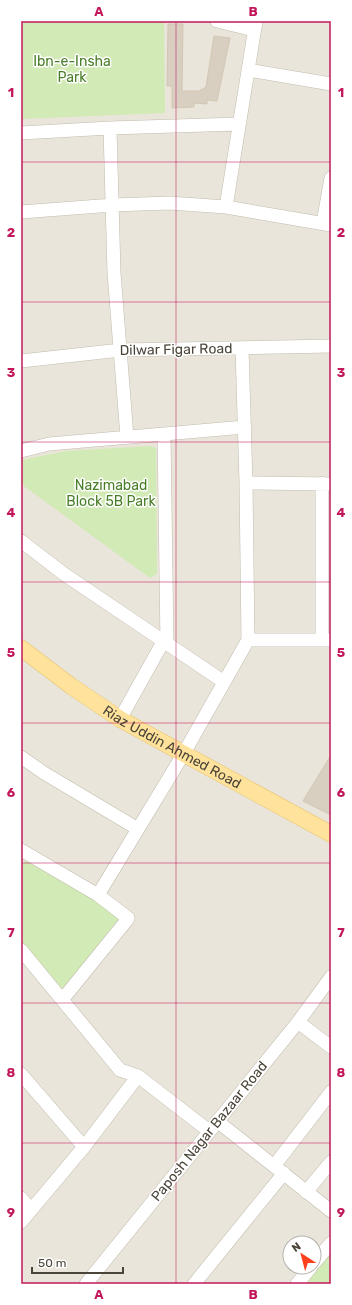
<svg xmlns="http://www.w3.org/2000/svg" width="352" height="1305" font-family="Rubik,sans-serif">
<rect width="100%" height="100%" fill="#f6f3ec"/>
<path fill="#eae5da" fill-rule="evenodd" d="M21,21h310v1263h-310zM290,1243h24v24h-24z"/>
<path fill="#d2eab5" d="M21,21h143l1,92 -144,6z
M151,446l5,2 1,126 -7,4 -129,-94v-24l45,-9z
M30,856l97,64 -65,80 -41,-50v-84z
M331,1243v41h-25l-5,-5z"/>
<path fill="#d8cfc1" stroke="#d3c7b4" d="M168,24h15l-1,67h17l7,-4 8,-51 16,2 -13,63 -10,-1v4l-13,-1v4l-22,1v-22h-5z
M331,755v60l-28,-14z"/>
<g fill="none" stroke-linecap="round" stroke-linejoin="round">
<g stroke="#c2bbae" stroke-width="14">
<path id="minor" d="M217,21l37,9
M248,70l83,14
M110,128l4,145 13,164
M21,133l89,-5 129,-4
M226,207l30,-186
M21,212l92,-7 56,-2 57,4 105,18
M323,223l8,-45
M242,348l4,135 2,157
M21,361l100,-11 210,-4
M164,434l3,210
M21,451l28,-7 196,-17
M246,483l85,1
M322,483v157
M21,541l43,33 160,108
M120,719l43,-77
M21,757l23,16 94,56
M21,850l77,45 30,23 -1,2 -65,80
M98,895l86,-142 64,-113h83
M21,950l99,120 18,6 71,55
M298,1022l33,25
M21,1074l63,73
M217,1121l114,90
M274,1166l57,-74
M306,1192l25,-30
M21,1198l10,12
M21,1222l63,-75 54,-71
M314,1263l17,-20
M86,1284l212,-262 33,-45
M194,1284l90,-111
M297,1284l14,-17"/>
</g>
<g stroke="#e6c16a" stroke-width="17">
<g id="major">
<path id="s1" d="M21,648l50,38 49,33 211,115"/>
</g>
</g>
<use href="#minor" stroke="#fff" stroke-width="13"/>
<use href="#major" stroke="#ffe39c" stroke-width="16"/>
</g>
<path fill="none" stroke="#c2185b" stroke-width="1" stroke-opacity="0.55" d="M176,21v1263M21,162h310M21,302h310M21,442h310M21,582h310M21,723h310M21,863h310M21,1003h310M21,1143h310"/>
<g text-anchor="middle" stroke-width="3" stroke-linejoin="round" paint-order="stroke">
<g font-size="14" fill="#4a7f2a" stroke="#fff">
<text x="72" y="66">Ibn-e-Insha<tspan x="72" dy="16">Park</tspan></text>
<text x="111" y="490">Nazimabad<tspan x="111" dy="16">Block 5B Park</tspan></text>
</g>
<g font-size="14" fill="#4b4439" stroke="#fff">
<text transform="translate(176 349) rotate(-1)" y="5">Dilwar Figar Road</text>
<text dy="5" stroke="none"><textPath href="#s1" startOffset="181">Riaz Uddin Ahmed Road</textPath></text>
<text transform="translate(209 1131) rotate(-51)" y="5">Paposh Nagar Bazaar Road</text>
</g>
</g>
<rect width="352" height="1305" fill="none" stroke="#ffffff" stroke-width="44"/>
<g transform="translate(302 1255) rotate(324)"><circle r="19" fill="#ffffff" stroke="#b7b4b0"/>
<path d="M0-3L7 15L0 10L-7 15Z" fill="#fc3f1d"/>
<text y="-6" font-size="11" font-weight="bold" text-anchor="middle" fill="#4b4439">N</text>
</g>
<path d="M32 1267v6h91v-6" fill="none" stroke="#4b4439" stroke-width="2"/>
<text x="38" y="1267" font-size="12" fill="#4b4439" stroke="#ffffff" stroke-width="3" paint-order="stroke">50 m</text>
<rect x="22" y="22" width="308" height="1261" fill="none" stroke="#c2185b" stroke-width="1.5"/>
<g font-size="13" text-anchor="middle" font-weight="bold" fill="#c2185b">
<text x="99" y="16">A</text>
<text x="253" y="16">B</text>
<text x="11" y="97">1</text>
<text x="341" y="97">1</text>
<text x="11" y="237">2</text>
<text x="341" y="237">2</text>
<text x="11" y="377">3</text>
<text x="341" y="377">3</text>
<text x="11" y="517">4</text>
<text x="341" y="517">4</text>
<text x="11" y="657">5</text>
<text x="341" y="657">5</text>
<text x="11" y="797">6</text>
<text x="341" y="797">6</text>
<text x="11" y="937">7</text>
<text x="341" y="937">7</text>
<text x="11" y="1077">8</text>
<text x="341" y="1077">8</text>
<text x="11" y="1217">9</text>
<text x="341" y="1217">9</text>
<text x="99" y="1299">A</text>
<text x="253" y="1299">B</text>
</g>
</svg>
